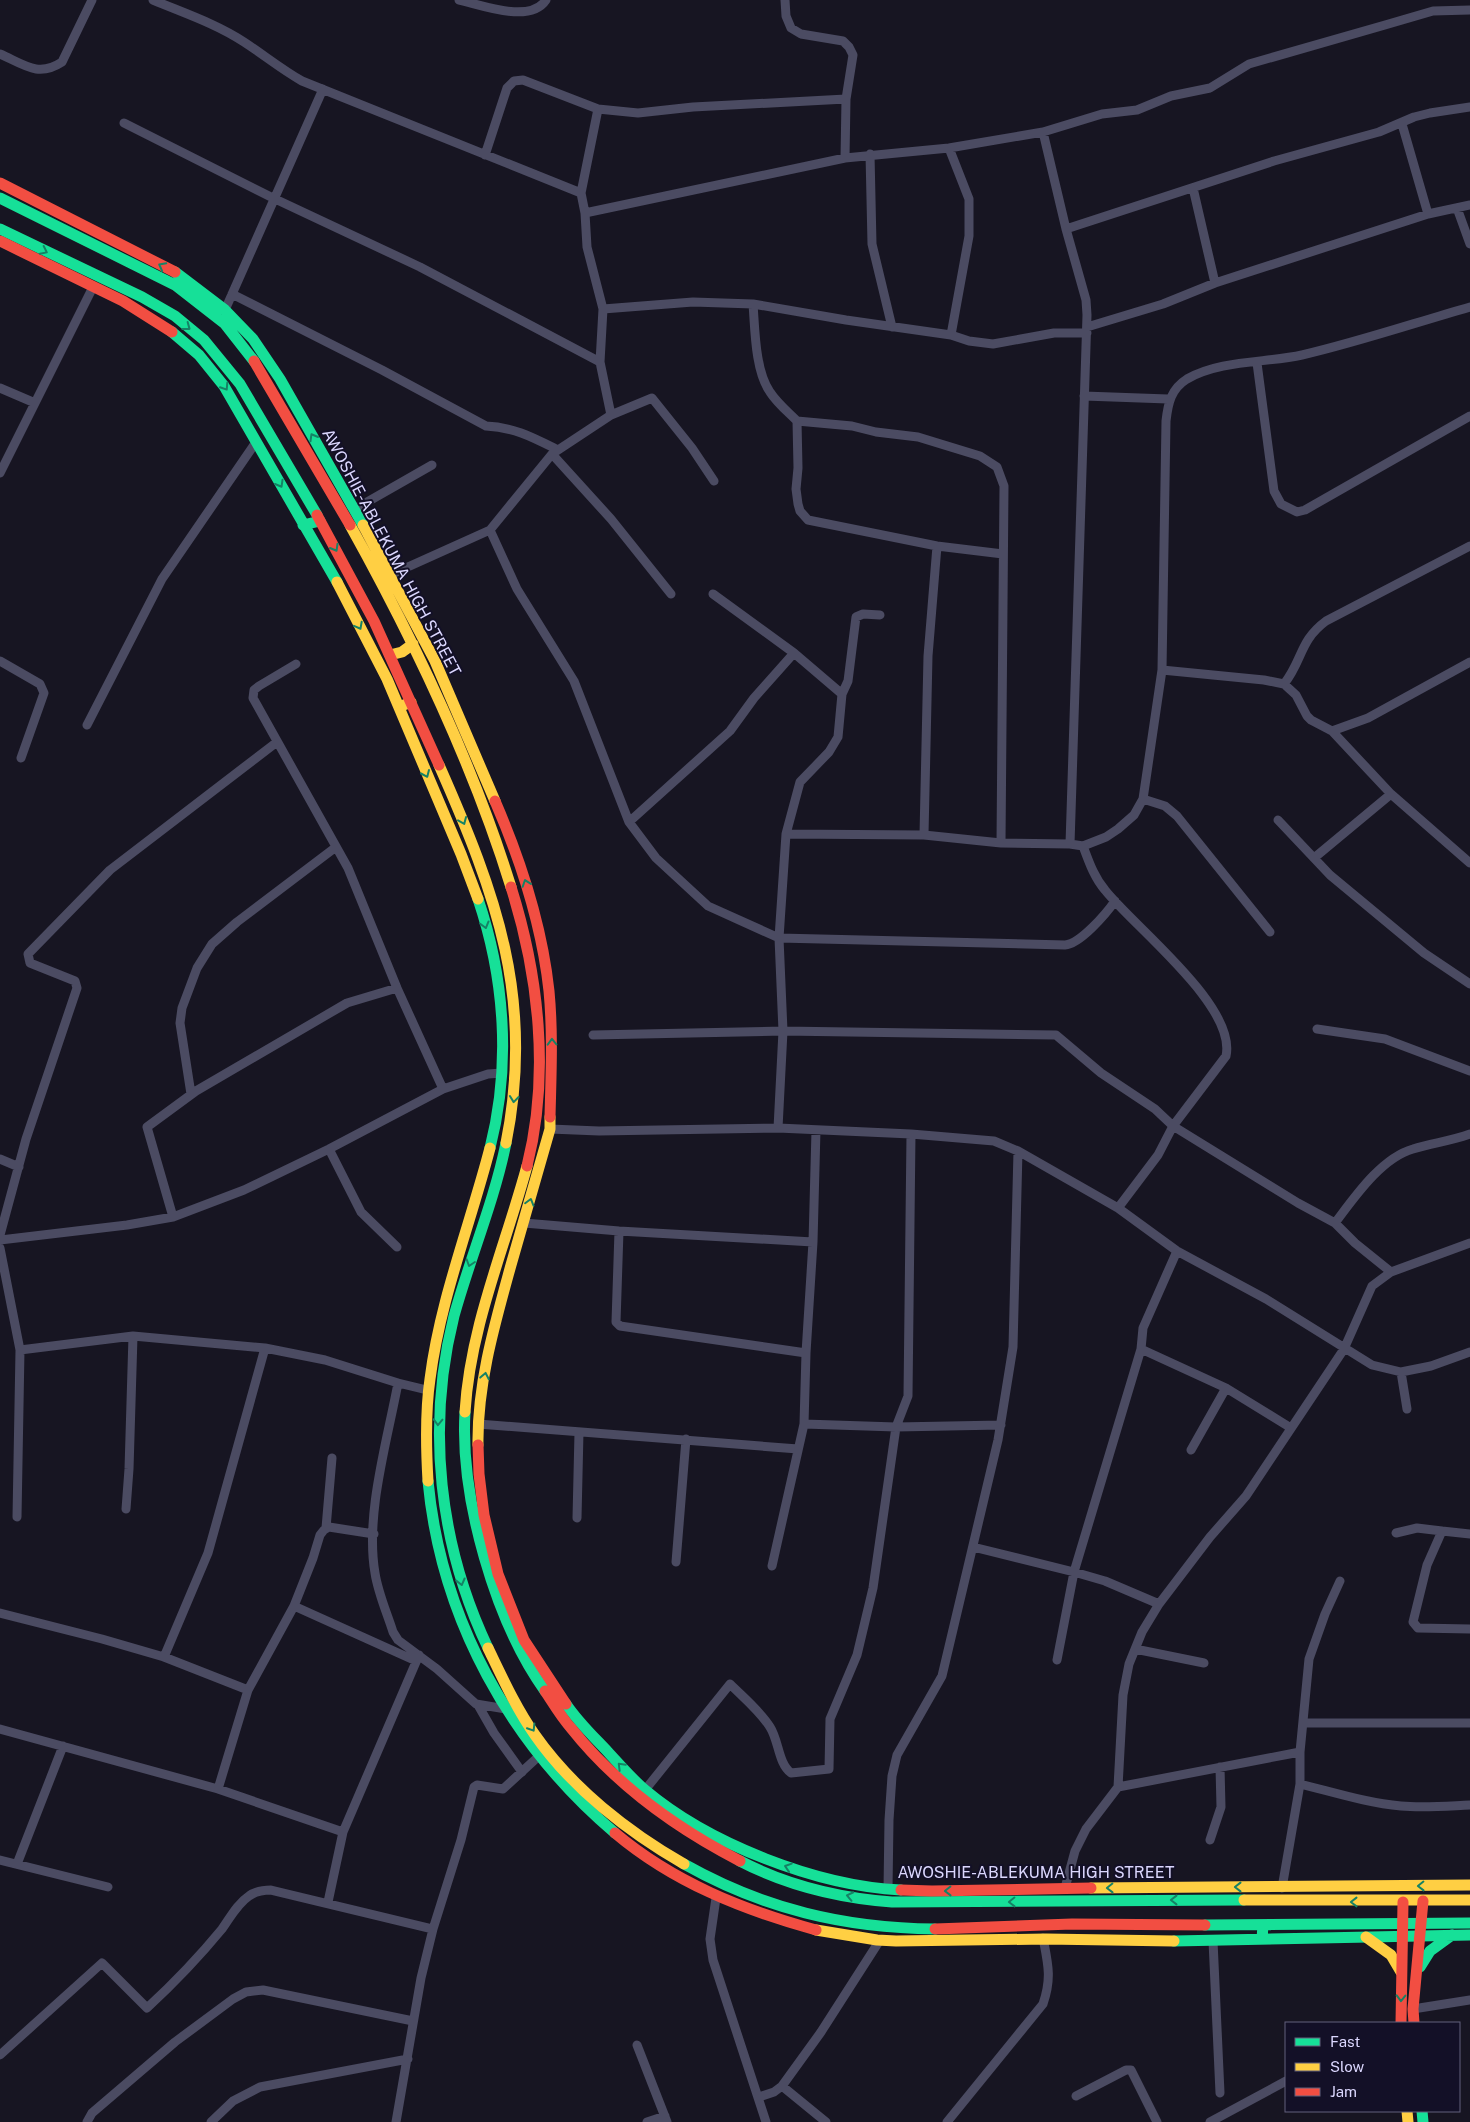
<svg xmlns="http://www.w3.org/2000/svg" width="1470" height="2122" font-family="'Public Sans',sans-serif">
<rect width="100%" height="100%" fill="#171522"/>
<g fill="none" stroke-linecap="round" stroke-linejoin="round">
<path stroke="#4b4b62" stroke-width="9" d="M153,0c31,13 64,24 91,42 20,13 37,27 58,39l279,112
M459,0c23,5 71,24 87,0
M785,0l1,16 5,12 10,6 42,7 6,6 4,8 -7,44 -1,59
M0,54c23,10 38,24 62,8l30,-62
M598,109l-17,84 4,20 2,34 16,62 -3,53 11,53
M124,123l149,75 147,69 180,95
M1402,124l26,90
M1043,132l23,97 20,71 1,15 -17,529
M949,148l20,51v37l-18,99
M870,154l2,90 20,83
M485,155l22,-67 7,-7 9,-1 75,29 40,4 55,-6 153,-8
M1193,188l22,95
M1457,208l13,36
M585,213l260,-55 104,-10 94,-16 59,-18 35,-4 34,-14 39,-8 39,-24 136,-39 48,-14 37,-1
M1066,229l208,-68 105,-29 35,-15 16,-4 40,-6
M232,294l150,76 104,56c28,1 48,12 72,24
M753,304c2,25 2,67 17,88 7,11 18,20 27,29l55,5 24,6 42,5 62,19 17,11 7,19 -3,357
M603,309l90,-7 60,2 93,16 105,15 18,6 24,3 61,-11h33
M225,310l98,-221
M1087,327l76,-23 52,-21 213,-69 42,-9
M1257,363l17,128 7,13 16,8 8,-2 165,-94
M0,388l35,15 58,-116
M1084,396l84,3
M797,421l1,47 -2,21 2,15 2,7 8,9 129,26 66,8
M552,454l59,65 60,75
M0,473l35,-70
M355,509l77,-44
M490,530l27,59 57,92 55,141 27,36 52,48 71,32 286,7c15,-1 41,-31 50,-44
M390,575l100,-45 62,-76 59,-39 41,-17 40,50 22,33
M713,594l81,59 48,41
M0,661l40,23 4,9 -23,65
M296,664l-37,22 -5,4 -1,8 95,170 49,120 46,101
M1162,670l102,10 20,4 12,11 11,21 4,4 21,11 59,63 79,69
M1284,684c19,-24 15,-43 42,-63l144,-75
M87,725l75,-146 94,-137
M1332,731l36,-13 102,-56
M1143,799l22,7 12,10 93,116
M1278,820l52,55 94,78 46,31
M629,822l101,-91 24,-33 40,-45
M786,834l138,1 77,8 69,1 13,2 23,-9 12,-8 16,-14 9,-16 19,-129 4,-249c2,-18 5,-32 21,-42 33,-19 78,-16 115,-24 56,-13 112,-32 168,-48
M924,835l4,-179 9,-110
M1083,846c6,16 11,31 22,44 29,37 132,116 121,166l-53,70 -15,29 -40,53
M1314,858l77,-64
M1317,1029l68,10 85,32
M593,1035l190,-4 273,4 45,38 54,36 18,17 125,77 37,20 20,20 36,29
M191,1094l-11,-71 2,-15 15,-40 15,-24 25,-22 99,-75
M778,1128l5,-97 -4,-93 7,-104 14,-52 29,-30 9,-15 4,-43 6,-13 8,-64 7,-3 17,1
M550,1129l49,2 179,-3 133,6 83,7 24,10 100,57 59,43 89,48 106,66 29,7 30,-6 39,-14
M329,1149l32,63 36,35
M0,1159l19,8
M173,1217l-26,-90 49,-36 151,-88 50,-15
M524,1223l95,8 194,11
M1335,1223c19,-25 46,-65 78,-74 19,-6 38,-8 57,-15
M619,1231l-3,91 4,4 186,27
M0,1235l26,-96 51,-151 -2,-7 -45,-18 -2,-9 82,-84 167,-128
M0,1240l127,-15 46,-8 71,-27 85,-41 114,-60 45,-15 14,-1
M0,1248l20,102 -3,167
M1141,1349l85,39 65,40
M20,1350l113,-14 132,12 60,12 73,23 29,7
M1401,1372l6,37
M398,1383c-11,59 -33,132 -23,190 3,20 12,40 18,59l5,8 39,29 39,35 30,5
M478,1424l320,25
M804,1424l92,3 105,-2
M1191,1450l35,-62
M126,1509l3,-40 4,-133
M577,1518l2,-86
M326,1528l6,-70
M1396,1533l21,-5 25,3
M1470,1534l-28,-3 -15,34 -14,57 5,6 52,1
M973,1547l101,25 31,9 54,23
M676,1562l10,-123
M772,1566l32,-142 2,-71 7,-111 3,-112
M294,1606l122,55
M0,1613l102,26 62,18 84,33
M1135,1649l69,14
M164,1657l44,-104 57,-205
M1057,1660l17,-88 67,-223 2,-21 34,-77
M478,1705l16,28 28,39
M1303,1723h167
M0,1729l218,60 125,43
M1300,1784c33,8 67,19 101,22 23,2 46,0 69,-1
M1118,1787l182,-35
M218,1789l30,-99 46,-84 19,-48 7,-23 4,-5 5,-3 45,7
M645,1790l85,-106c14,14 30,27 40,43 9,14 8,36 21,46l38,-4 1,-50 27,-64 16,-67 23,-161 12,-31 3,-262
M1210,1840l11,-33 -1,-40
M0,1860l108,27
M17,1864l46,-118
M1065,1888l10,-37 11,-22 32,-42 5,-92 6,-31 13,-32 17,-28 51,-67 36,-41 98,-147 28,-63 19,-14 79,-29
M1282,1888l18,-104v-32l9,-93 16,-45 15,-33
M888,1889l1,-69 3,-44 5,-21 45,-79 56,-236 15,-93 5,-196
M716,1898l-6,41 3,21 53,162
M328,1902l15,-70 76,-177
M1213,1941l7,152
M1413,2009l57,-9
M637,2045l30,77
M0,2055l102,-92 45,45c26,-24 52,-51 75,-79 8,-11 15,-25 27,-33 7,-5 13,-6 22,-6l162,39
M782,2086l44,36
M1076,2096l50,-26h5l26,52
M759,2097l15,-5 8,-6 39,-54 59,-92
M87,2122l5,-9 83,-71 58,-43 13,-7 17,-2 150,31
M211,2122l22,-21 27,-14 148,-28
M396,2122l25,-144 12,-49 28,-89 13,-53 3,-2 26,4 36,-33
M647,2122l18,-6
M947,2122l96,-118c9,-26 5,-40 0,-66
M1210,2122l76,-41"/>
<path stroke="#16e098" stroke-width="11" d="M0,198l175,87 50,39 29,37
M0,229l142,68 33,19 29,24 36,44 77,131
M175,272l50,38 28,29 27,40 83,146
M172,332l27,23 25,31 113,196
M303,525l17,-4
M478,899c27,80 33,167 12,249
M465,1412c-5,86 30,209 80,279
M428,1481c13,138 82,263 187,352
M488,1648c-49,-103 -62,-221 -34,-332 16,-58 40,-114 52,-173
M566,1704c12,18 27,32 42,48 12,13 24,27 37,38 64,54 172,96 256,100
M740,1861c46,24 100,37 152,41l352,-2
M684,1864c80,45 160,64 251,65
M1205,1925l265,-2
M1262,1939l1,-14
M1174,1941l296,-6
M1420,1967l10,-16 22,-16
M1422,2111l1,11"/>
<path stroke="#ffcf43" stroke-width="11" d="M350,525c64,115 122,236 161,362
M363,525l72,136 60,140
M337,582l50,97 74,175 17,45
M390,655l12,-3 11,-8
M399,707l12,-5
M439,765c57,129 96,234 67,378
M465,1412c5,-85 40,-165 62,-246
M478,1445c-1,-61 17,-122 33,-180 13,-45 26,-91 39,-136v-12
M428,1481c-2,-34 -3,-68 2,-102 10,-79 40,-154 60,-231
M488,1648c14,29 28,60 47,87 37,53 93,97 149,129
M1091,1888l379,-3
M1244,1900h226
M816,1930l61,10 19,1 150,-2 128,2
M1366,1937l25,18 10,17
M1407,2111l1,11"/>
<path stroke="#f24e42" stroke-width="11" d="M0,183l175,89
M0,241l123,60 49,31
M254,361l96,164
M317,515l57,106 65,144
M495,801c26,60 47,125 54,190 4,42 2,84 1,126
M511,887c28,89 39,188 16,279
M478,1445l1,29 5,41 14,59 26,66 42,64
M545,1691c8,12 16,26 26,37 46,58 105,100 169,133
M615,1833c58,49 128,77 201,97
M901,1890l31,1 159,-3
M935,1929l137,-5 133,1
M1401,2023l2,-121
M1414,2023l-1,-14 10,-108"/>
</g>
<defs><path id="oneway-chevron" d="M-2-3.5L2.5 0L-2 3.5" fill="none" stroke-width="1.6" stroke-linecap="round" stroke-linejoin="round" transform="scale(1.25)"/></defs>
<g stroke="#158265">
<use href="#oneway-chevron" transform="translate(44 251) rotate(26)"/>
<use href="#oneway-chevron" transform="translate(162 266) rotate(-152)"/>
<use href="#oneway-chevron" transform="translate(187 327) rotate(37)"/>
<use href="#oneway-chevron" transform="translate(225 387) rotate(57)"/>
<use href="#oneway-chevron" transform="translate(313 437) rotate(-120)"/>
<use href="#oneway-chevron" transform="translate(280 484) rotate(60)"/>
<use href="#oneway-chevron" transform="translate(335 548) rotate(60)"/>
<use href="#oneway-chevron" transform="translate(359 626) rotate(62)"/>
<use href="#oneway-chevron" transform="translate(426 774) rotate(66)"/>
<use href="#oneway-chevron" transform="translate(463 821) rotate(67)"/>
<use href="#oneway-chevron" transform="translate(526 883) rotate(-109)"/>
<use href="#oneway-chevron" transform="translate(485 925) rotate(75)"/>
<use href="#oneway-chevron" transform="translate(552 1042) rotate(-91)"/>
<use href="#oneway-chevron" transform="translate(514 1099) rotate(96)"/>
<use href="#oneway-chevron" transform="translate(530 1202) rotate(-74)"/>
<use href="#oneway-chevron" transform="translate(470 1263) rotate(108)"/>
<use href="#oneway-chevron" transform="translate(485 1376) rotate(-79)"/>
<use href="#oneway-chevron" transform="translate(438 1422) rotate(92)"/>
<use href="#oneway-chevron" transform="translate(461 1582) rotate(76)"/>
<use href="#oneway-chevron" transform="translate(532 1728) rotate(58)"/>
<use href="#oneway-chevron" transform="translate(621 1766) rotate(-135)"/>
<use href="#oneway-chevron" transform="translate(788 1867) rotate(-162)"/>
<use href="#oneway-chevron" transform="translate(1421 1886) rotate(179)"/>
<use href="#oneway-chevron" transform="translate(1238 1887) rotate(-180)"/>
<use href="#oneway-chevron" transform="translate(1110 1888) rotate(179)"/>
<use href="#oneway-chevron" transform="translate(948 1891) rotate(179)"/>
<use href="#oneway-chevron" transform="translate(850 1896) rotate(-168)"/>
<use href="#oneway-chevron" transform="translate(1174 1900) rotate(180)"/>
<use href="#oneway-chevron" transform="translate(1012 1902) rotate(179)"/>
<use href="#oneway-chevron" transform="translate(1354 1902) rotate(180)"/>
<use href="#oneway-chevron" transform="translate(1401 1998) rotate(91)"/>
</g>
<g text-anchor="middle" stroke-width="4" stroke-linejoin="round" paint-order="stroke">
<g font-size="16" fill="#dbd7fe" stroke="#131027">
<text transform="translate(392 552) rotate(62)" y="6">AWOSHIE-ABLEKUMA HIGH STREET</text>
<text x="1036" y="1878">AWOSHIE-ABLEKUMA HIGH STREET</text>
</g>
</g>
<rect x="1285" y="2022" width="175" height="90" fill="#131027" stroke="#63607d"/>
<rect x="1295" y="2038" width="25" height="8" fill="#16e098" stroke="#63607d"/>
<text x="1330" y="2047" font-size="15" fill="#dbd7fe">Fast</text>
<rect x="1295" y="2063" width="25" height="8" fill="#ffcf43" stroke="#63607d"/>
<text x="1330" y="2072" font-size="15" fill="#dbd7fe">Slow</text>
<rect x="1295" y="2088" width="25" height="8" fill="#f24e42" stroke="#63607d"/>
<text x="1330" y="2097" font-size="15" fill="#dbd7fe">Jam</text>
</svg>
